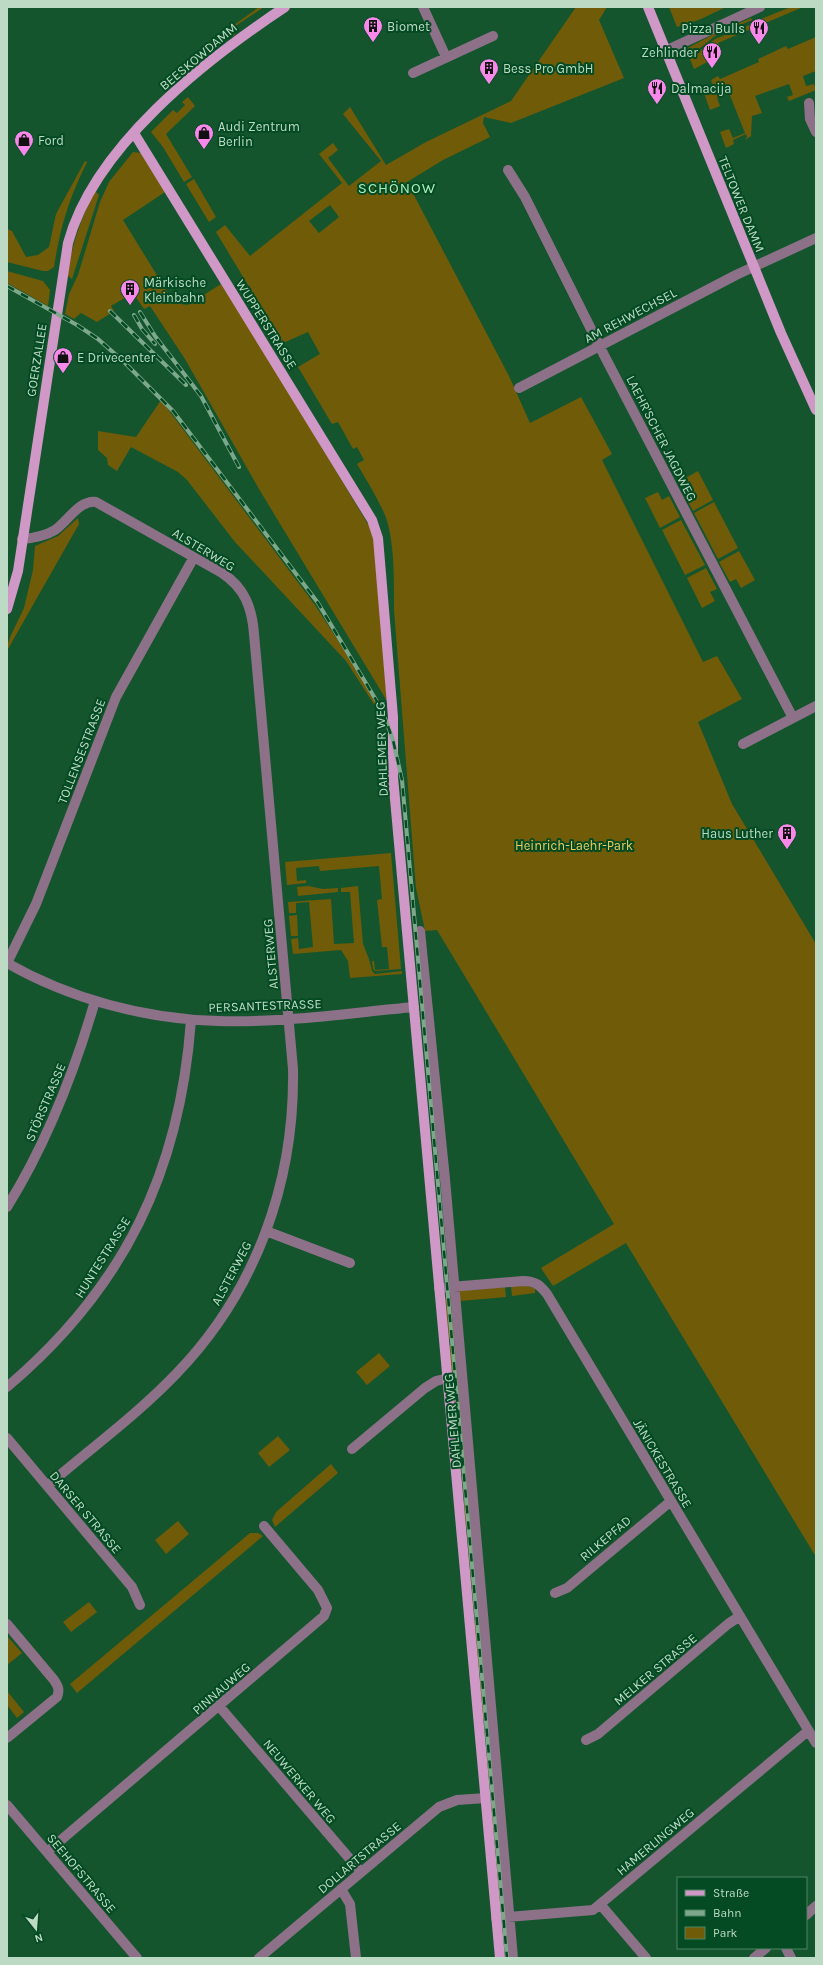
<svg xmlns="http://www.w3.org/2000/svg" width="823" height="1965" font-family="Karla,sans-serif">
<rect width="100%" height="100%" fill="#15552e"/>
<path fill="#705b08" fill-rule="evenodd" d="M259,7h5l-33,22 4,6 -23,12 -3,-4z
M576,7h31l-8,13 25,58 -113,45 -27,-6 -1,6 7,14 -47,23 -36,22 102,194 21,47 51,-26 31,57 -10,6 101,202 14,-6 25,43 -44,23 34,82 84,140v613l-190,-314 -73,43 -12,-18 73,-44 -177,-294 -12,1 -9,-43 -22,-278c0,-28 1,-69 -9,-95 -8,-18 -18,-34 -28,-51l7,-4 -7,-13 -4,2 -15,-27 -6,2 -34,-57 22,-13 -12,-22 -25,11 -67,-111 9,-7 25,31 92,-73 -23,-29 14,-11 5,7 -10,8 21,28 32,-25 -38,-47 7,-7 36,58 40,-23 85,-41zM330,205l9,12 -20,16 -10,-12z
M669,7h57l-25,12 -24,8z
M791,7h12l-40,17 -2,-5z
M751,18l1,2 -37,16 -26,21 -3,-8 28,-15z
M754,23l2,4 -38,16 3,6 -12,5 2,6 -17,9 -4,-10 25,-20z
M816,37v34l-13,5 3,10 8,-2 2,6 -27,11 -2,-4 6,-2 -4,-11 -34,12 7,17 -10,3 -1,20 -6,4 2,-3 -1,-3 -13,6 1,4 -8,4 -6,-16 9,-3 4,9 12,-5 -16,-40 -12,5 3,8 -10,4 -6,-17 10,-5 -3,-8 7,-4 2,3 39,-17 -1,-3 28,-13 2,3z
M188,97l7,9 -29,28 26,43 -8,5 -21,-35 -12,-15 22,-22 4,3 8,-8 -3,-3z
M133,152l8,1 24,39 -42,28 51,83 14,2 33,-21 23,34 128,213 2,7 13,163 -128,-212 -74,-130 -35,-53 -6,3 -11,-16 -22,13 3,5 -17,11 -16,-9 -7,6 -9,-5 4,-20 9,-19 22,-73 9,-20z
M85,161l2,1c-19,39 -26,63 -33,105l-6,4h-5l-36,-9v-33l5,2 14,26 12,-2 11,-8 7,-33z
M194,179l22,38 -7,5 -23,-38z
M95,191l4,4 -27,84 -5,-4c6,-33 13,-54 28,-84z
M7,271l36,10 7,9 -2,16 -41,-23z
M161,400l154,205 55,85 9,18 -2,1 -31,-48 -111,-119 -48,-62 -9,-8 -47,-25 -14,24 -9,-6 -1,-7 -9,-8v-19l38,6z
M698,471l15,29 -20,11 -11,-21 6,-3 -4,-8z
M658,492l4,8 7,-4 11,21 -20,11 -15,-30z
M714,502l24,46 -20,11 -24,-46z
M78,518l1,6 -71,125 -1,-3 4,-11 13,-27 9,-38 2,-24 23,-10z
M681,520l24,45 -20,10 -23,-45z
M739,551l16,29 -14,8 -5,-9 -6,3 -11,-20z
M706,568l11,21 -7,3 5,9 -13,7 -15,-30z
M391,853l10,116 -26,2 -2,-2 -1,-8h2l1,9 14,-1 -2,-22h-5l-5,-47 5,-1 -3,-33 -59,5 -1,-5 -23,2 1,13 9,-1v3l-19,2 -2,-23z
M308,886l15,3 15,-1v4l-40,4 -1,-9z
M358,886l5,58 6,15 3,12 3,3 27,-3v3l-52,4 -2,-17 -7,-11 -48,4 -2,-15 7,-1 1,11 14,-2 -4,-45 -13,1v10h-7l-1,-11 43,-3 3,45 20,-1 -4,-51h-9v-4z
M297,915l1,21h-7l-2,-20z
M523,1285l12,3v5l-23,3 -1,-10z
M505,1287l1,10 -46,4 -1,-10z
M450,1297l5,40 -6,2 -1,-2 -4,-39z
M453,1345l3,2 12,146 -4,3 -15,-150z
M379,1353l11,13 -23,19 -11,-13z
M278,1436l12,14 -21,17 -11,-14z
M331,1464l7,9 -63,54 -3,-7 4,-8z
M464,1502h5l2,24 -5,2 -3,-24z
M178,1521l11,13 -23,20 -11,-14z
M250,1533h8l5,3 -186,157 -7,-9z
M467,1534h4l7,78h-4z
M89,1602l8,10 -26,20 -8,-10z
M480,1618l-2,5 6,46 -2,2 -4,-2 -5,-49z
M7,1636l15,17 -15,12z
M484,1676l3,43 -4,1 -4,-41z
M7,1691l17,21 -7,6 -10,-13z
M493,1754l2,41 -4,1 -5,-41z
M494,1802h3l3,46 -5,1 -5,-46z
M496,1855h4l5,54h-5l-5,-52z"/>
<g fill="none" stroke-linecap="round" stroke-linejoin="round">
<path stroke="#8d7188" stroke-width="10" d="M423,7l23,50
M665,51l95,-44
M413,73l80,-37
M809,103l1,16 6,13
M508,170l17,27 80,160 188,361
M519,388l217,-113 80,-37
M22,539c12,-1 23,-3 33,-9 13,-9 24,-30 41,-28l126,71c23,15 30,35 32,61l39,435c2,113 -37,222 -116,304 -39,41 -87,76 -130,113
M743,744l73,-38
M420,931l25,248 68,779
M7,963l29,-59 80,-207 78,-140
M7,963c63,36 138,56 211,58 65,2 131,-8 196,-14
M7,1207c40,-64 67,-134 88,-206
M266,1231l84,32
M439,1288l84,-7c12,0 17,4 24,13l269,449
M7,1387c117,-99 173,-215 184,-367
M7,1438l125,149 8,18
M352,1449l73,-61 11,-7 12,-3
M555,1593l12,-5 104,-87
M7,1624l47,56c4,6 6,10 3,17l-50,41
M219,1706l142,166
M586,1740l12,-6 130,-110 12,-8
M7,1805l130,153
M47,1852l277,-236 3,-8 -9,-18 -54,-64
M341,1889l9,15 6,54
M600,1904l46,54
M806,1915l10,-9
M496,1918l97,-8 215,-179
M786,1948l5,10
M259,1958l180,-151 18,-7 29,-2
M754,1958l12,-10"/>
<path stroke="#cf98c6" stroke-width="10" d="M648,7l133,326 35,77
M134,133l238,387 6,18 15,179v60l107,1181
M7,609l11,-38 50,-328c26,-96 137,-183 217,-236"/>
<g stroke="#7da88b" stroke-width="4">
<path id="rail" d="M7,286l70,39 21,14 25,22 50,50 145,192 64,107 11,30 9,40 105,1178
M110,311l76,74
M140,312l15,24 46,60 38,71
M134,315l8,14 13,15"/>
</g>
<use href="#rail" stroke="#044a23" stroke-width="2.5" stroke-dasharray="8" stroke-linecap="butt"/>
</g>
<defs>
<g id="building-pin" transform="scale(1)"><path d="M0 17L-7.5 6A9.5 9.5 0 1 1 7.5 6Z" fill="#f888e9" stroke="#044a23"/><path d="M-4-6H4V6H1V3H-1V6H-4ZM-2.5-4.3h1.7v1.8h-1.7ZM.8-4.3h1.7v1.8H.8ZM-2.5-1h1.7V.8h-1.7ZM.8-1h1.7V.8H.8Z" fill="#111"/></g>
<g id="restaurant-pin" transform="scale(1)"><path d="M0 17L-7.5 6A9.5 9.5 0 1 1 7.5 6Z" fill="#f888e9" stroke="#044a23"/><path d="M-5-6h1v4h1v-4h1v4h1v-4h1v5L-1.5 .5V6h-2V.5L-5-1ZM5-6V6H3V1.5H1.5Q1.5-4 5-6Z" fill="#111"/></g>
<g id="shop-pin" transform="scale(1)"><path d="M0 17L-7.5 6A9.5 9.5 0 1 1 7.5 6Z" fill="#f888e9" stroke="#044a23"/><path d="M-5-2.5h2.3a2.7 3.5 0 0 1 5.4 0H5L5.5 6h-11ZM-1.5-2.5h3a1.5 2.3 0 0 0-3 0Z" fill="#111"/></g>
</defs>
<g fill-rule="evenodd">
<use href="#building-pin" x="373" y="26"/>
<use href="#restaurant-pin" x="759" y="28"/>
<use href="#restaurant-pin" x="712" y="52"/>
<use href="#building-pin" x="489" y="68"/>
<use href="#restaurant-pin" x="657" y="88"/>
<use href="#shop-pin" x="204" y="133"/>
<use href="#shop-pin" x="24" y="140"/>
<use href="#building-pin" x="130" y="289"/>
<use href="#shop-pin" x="63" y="357"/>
<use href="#building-pin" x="787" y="833"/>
</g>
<g text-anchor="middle" stroke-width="4" stroke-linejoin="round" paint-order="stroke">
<g font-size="13" fill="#bddbc4" stroke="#044a23" text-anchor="start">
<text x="387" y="31">Biomet</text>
<text x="745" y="33" text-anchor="end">Pizza Bulls</text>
<text x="698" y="57" text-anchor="end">Zehlinder</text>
<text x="503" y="73">Bess Pro GmbH</text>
<text x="671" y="93">Dalmacija</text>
<text x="218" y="131">Audi Zentrum<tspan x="218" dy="15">Berlin</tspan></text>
<text x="38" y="145">Ford</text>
<text x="144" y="287">Märkische<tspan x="144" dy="15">Kleinbahn</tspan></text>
<text x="77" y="362">E Drivecenter</text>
<text x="773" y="838" text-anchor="end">Haus Luther</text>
</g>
<g font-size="13" fill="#bddbc4" stroke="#044a23">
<text transform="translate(198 56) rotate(-40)" y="5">BEESKOWDAMM</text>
<text transform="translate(742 204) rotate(68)" y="5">TELTOWER DAMM</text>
<text transform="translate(630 315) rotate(-28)" y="5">AM REHWECHSEL</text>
<text transform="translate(267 324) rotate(58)" y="5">WUPPERSTRASSE</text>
<text transform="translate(36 360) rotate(-81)" y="5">GOERZALLEE</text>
<text transform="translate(662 438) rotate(63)" y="5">LAEHR'SCHER JAGDWEG</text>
<text transform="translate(204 549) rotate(31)" y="5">ALSTERWEG</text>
<text transform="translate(381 749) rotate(-92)" y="5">DAHLEMER WEG</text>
<text transform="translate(81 751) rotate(-69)" y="5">TOLLENSESTRASSE</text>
<text transform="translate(270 954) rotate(-95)" y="5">ALSTERWEG</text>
<text transform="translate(265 1005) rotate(-2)" y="5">PERSANTESTRASSE</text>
<text transform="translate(45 1102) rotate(-67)" y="5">STÖRSTRASSE</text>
<text transform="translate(102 1257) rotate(-58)" y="5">HUNTESTRASSE</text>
<text transform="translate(231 1273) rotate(-62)" y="5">ALSTERWEG</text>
<text transform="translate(452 1421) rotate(-95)" y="5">DAHLEMER WEG</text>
<text transform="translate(663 1463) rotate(59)" y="5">JÄNICKESTRASSE</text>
<text transform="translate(86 1512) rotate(50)" y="5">DARSER STRASSE</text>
<text transform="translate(605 1538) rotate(-40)" y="5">RILKEPFAD</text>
<text transform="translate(655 1669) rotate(-40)" y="5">MELKER STRASSE</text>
<text transform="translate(221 1688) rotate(-41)" y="5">PINNAUWEG</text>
<text transform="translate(300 1781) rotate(50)" y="5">NEUWERKER WEG</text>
<text transform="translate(655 1841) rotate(-40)" y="5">HAMERLINGWEG</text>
<text transform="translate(359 1857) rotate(-40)" y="5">DOLLARTSTRASSE</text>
<text transform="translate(82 1873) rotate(50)" y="5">SEEHOFSTRASSE</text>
</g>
<g font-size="13" fill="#f0cd5d" stroke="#044a23">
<text x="574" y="850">Heinrich-Laehr-Park</text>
</g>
<g font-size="15" letter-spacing="1" fill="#adecbd" stroke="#044a23">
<text x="397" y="193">SCHÖNOW</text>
</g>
</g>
<rect width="823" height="1965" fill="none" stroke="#bddbc4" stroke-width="16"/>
<rect x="677" y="1877" width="130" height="72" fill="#044a23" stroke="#4e8463"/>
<rect x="685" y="1890" width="20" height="6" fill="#cf98c6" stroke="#4e8463"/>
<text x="713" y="1897" font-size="12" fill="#bddbc4">Straße</text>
<rect x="685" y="1910" width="20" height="6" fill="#7da88b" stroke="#4e8463"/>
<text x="713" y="1917" font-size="12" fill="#bddbc4">Bahn</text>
<rect x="685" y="1927" width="20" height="12" fill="#705b08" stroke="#4e8463"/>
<text x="713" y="1937" font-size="12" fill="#bddbc4">Park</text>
<g transform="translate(36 1929) rotate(163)" stroke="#044a23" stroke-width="3" paint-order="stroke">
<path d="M0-3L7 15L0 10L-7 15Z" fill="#bddbc4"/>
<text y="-6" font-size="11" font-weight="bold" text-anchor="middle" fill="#bddbc4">N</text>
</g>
</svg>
